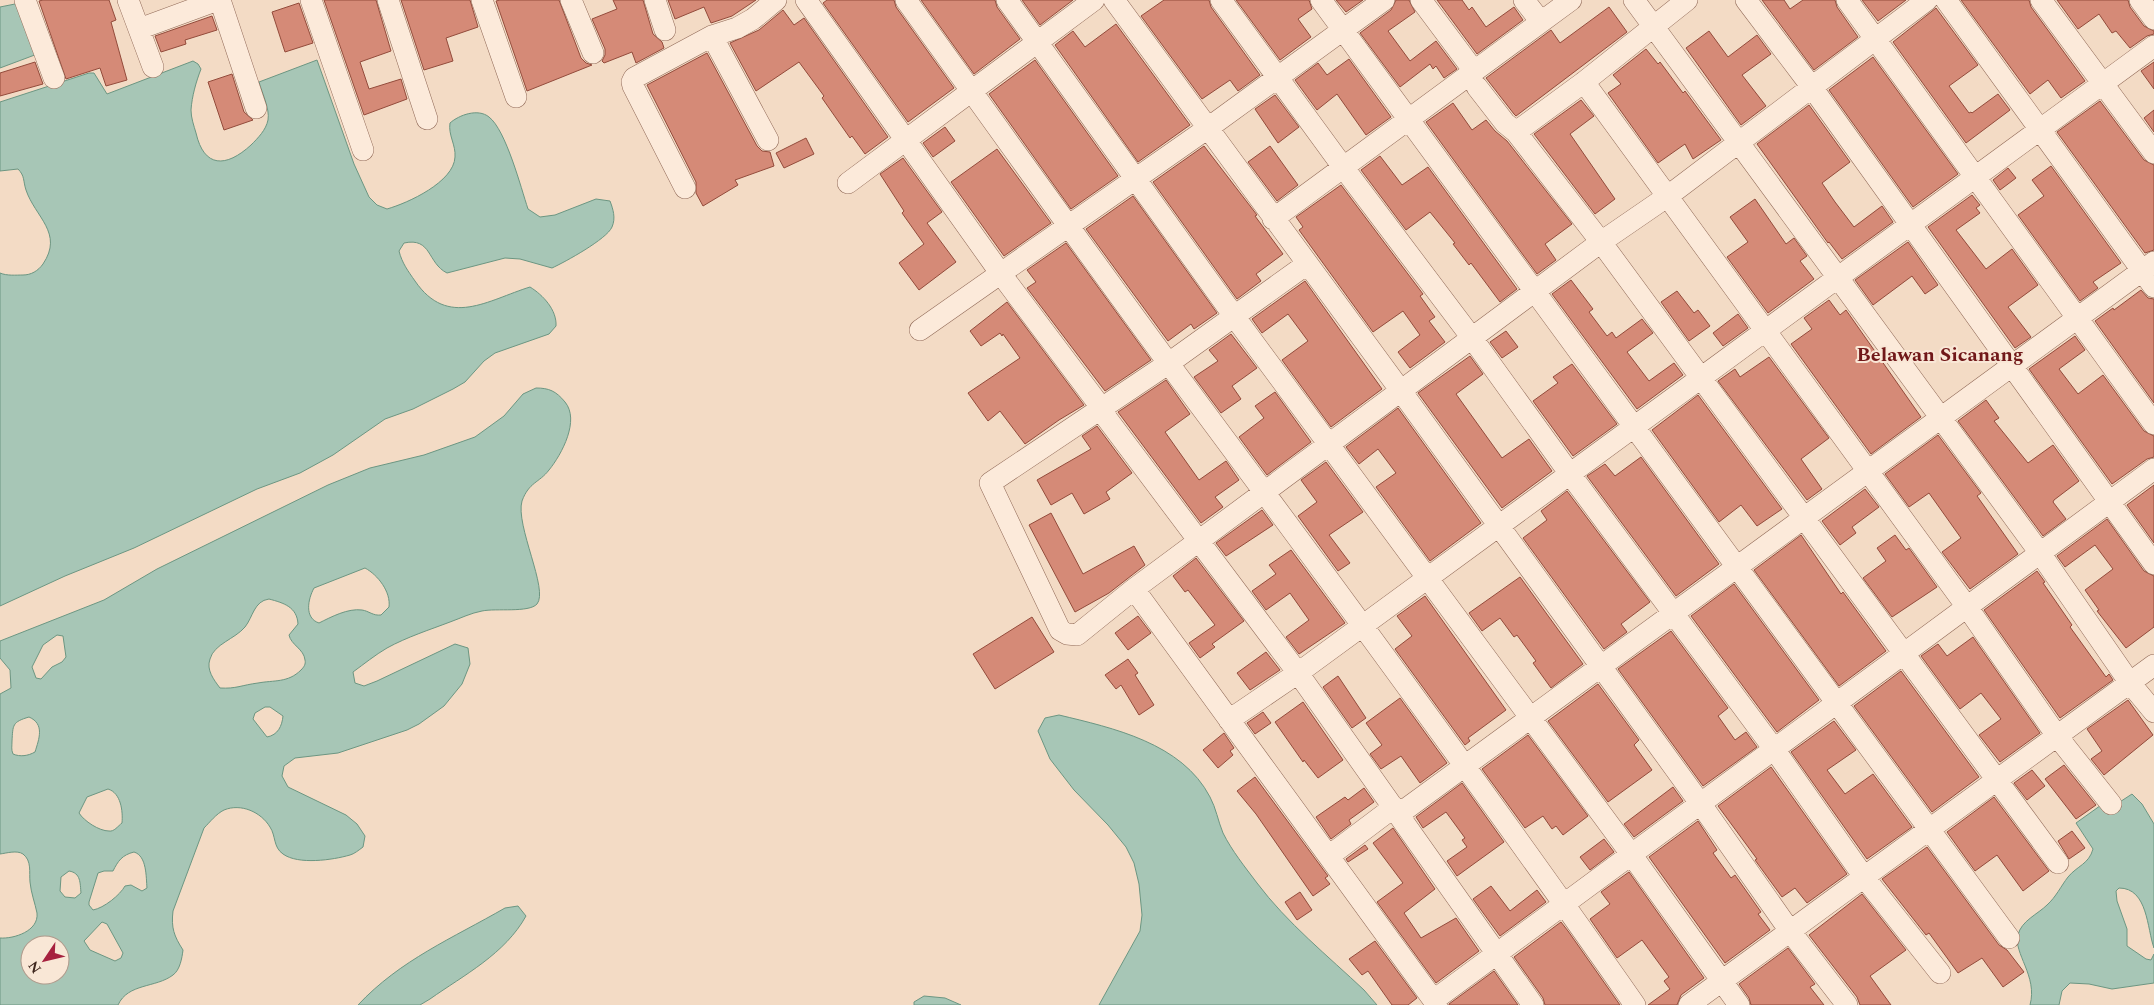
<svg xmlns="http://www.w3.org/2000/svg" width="2154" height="1005" font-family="Spectral,serif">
<rect width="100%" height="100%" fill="#f3dbc5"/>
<path fill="#a7c6b6" stroke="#6c9682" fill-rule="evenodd" d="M20,3l20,50 -40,15v-61z
M317,60l37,104 15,33 8,8 10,4c21,-6 67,-27 68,-52 1,-12 -7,-22 -5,-34 9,-8 28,-15 39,-6 17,13 32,71 39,92l12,8 15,-2 41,-16 14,2c3,8 6,17 2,26 -5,12 -47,35 -60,41l-32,-9 -15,-1 -58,15c-20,-10 -15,-36 -43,-30l-5,8c3,12 9,20 16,30 33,48 73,19 115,6 13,8 27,23 26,39l-7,8 -54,19 -11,8 -19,21 -12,7 -40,20 -28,10 -52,36 -33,18 -43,16 -123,59 -69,28 -65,30v-333c7,3 16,2 23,2 8,0 15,-4 20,-11 21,-31 -8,-47 -17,-74 -3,-9 -1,-14 -8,-21l-18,2v-69l89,-29h5l13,21 86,-33 5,3 3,5c-5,13 -9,27 -10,41 0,8 3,16 5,23 8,35 30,35 55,12 7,-7 15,-15 17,-25 2,-11 -6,-27 -9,-38z
M536,388c13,0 20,3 29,14 15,18 -3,52 -16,68 -10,13 -20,12 -27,31 -7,24 27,89 15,103 -8,9 -41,4 -55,7 -11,2 -21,7 -32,11 -21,8 -43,15 -63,26 -12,7 -23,16 -34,24l2,11 9,3 13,-5 78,-37 13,4 2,16 -8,20 -18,22 -25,18 -12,6 -69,23 -43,5 -11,8 -2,10 6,11 58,28 11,9 8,12 -2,11c-4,3 -9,7 -13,8 -17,5 -52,10 -67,-1 -10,-7 -7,-18 -13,-27 -9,-15 -29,-24 -46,-17 -8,4 -14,12 -20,18l-31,83c-2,17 1,25 10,39 -1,8 -3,20 -10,25 -17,13 -45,8 -55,30h-118v-67c14,1 39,-7 37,-25 -2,-10 -6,-20 -7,-31 -1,-10 2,-21 -7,-28 -6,-4 -16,-1 -23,0v-160l11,-6 -1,-18 -10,-12v-17l104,-41 53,-31 171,-84 42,-17 54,-13 51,-18 29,-21 19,-22zM365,568c13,7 26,24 24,39l-8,8c-8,1 -12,-4 -19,-5 -14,-2 -31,7 -43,13 -15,-5 -11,-24 -5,-35zM269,599c15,4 28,8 29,25l-9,11c2,10 15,14 16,25 1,4 -1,7 -4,10 -13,13 -27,10 -43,13 -16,2 -22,6 -38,5 -6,-8 -14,-18 -10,-29 4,-15 25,-20 35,-32 8,-10 9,-26 24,-28zM57,635l6,1 3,21 -4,5 -10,5 -11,12 -5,-1 -4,-11 11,-22zM265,707h5l13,9c-1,10 -5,19 -16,21l-14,-18 2,-6zM29,717c16,7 10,22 6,35 -7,4 -15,5 -22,2 -2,-5 -1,-7 -1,-13 1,-16 0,-19 17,-24zM108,789c13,4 15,22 14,34 -4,3 -8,9 -13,8 -10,0 -25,-10 -30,-18l8,-16zM134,852c13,4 12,25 13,36l-5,3 -11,-6 -6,1c-5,9 -21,22 -32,24l-4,-5v-3l9,-29 6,-2h9c5,-10 9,-16 21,-19zM69,871c12,2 11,12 12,22l-6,5 -10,-1 -5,-6 1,-14zM102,922l5,2 16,29 -2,5 -6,3 -25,-11 -6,-9zM30,945h30v30h-30z
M1059,715c54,13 123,28 151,82 6,11 8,24 13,36 9,18 22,34 34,50 30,40 71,73 107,107l13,15h-278l41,-74 2,-16 -3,-31 -5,-21 -8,-16 -18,-22 -34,-35 -24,-31 -12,-28 7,-13z
M2132,794l10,10 12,20v124c-7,-19 -6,-60 -35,-60l-3,3 1,10 10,28v17l19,13 5,1 3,-6v29l-42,6 -23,-5 -19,-1 -8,8 -3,14h-29c8,-29 -17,-52 -12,-70 3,-14 20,-21 29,-30 9,-8 14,-19 21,-28 9,-11 21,-13 25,-28l-17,-26 28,-20 5,6z
M518,906l8,10c-21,38 -62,59 -96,83l-10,6h-62c42,-45 95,-67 147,-97z
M924,996l21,2 16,7h-47v-3z"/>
<path fill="#d58a77" stroke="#934b3b" d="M43,0h66l7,20 -5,2 16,58 -21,6 -6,-18 -34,11 -27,-78z
M324,0h52l15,51 -31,11 9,27 32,-10 6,20 -43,16z
M401,0h69l8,27 -32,11 7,23 -29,9z
M500,0h59l22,58 5,5 6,2 -65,26 -31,-90z
M613,0h30l10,34 9,8 2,6 -28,15 -4,-11 -28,11 -2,-2 3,-6v-6l-13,-30 25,-10z
M668,0h88l-24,16 -21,7 -7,-16 -29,12z
M827,0h67l2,7 58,81 -46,34 -85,-119z
M921,0h74l2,7 23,32 -46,35z
M1022,0h51l-33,25z
M1164,0h45l2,7 49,68 -22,16 -8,-11 -28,19 -61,-83z
M1236,0h73l3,9 -14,10 13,18 -31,23z
M1336,0h27l-17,12z
M1396,0h13l6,12 -27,19 22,30 26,-20 21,28 -13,9 -8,-12 -3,3 -3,-5 -30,23 -40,-54 31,-23z
M1437,0h25l7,10 3,-3 14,20 28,-20 9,13 -46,34z
M1762,0h22l6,9 13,-9h32l2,7 21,30 -44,33z
M1862,0h44l-28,21z
M1961,0h68l2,7 54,74 -24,17 -13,-18 -18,14z
M2057,0h71l2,7 14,19 10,5v3l-7,2 -17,12 -14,-17 -4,2 -13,-19 -21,15z
M299,3l14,40 -28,9 -13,-40z
M1609,7l18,25 -111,84 -2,-2 -28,-36 65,-48 9,13z
M1936,8l42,57 -29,21 20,27 2,-1 1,1 26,-19 12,16 -44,33 -73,-101z
M783,10l11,15 10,-7 84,119 -23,17 -13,-18 -2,2 -28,-40 2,-2 -25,-34 -43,29 -26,-48 29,-13z
M212,16l5,14 -32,10 1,4 -25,8 -6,-16z
M1116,24l74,101 -52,37 -83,-117 18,-14 12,16z
M1709,31l19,26 29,-22 14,19 -29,21 24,31 -25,19 -55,-77z
M1646,49l12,15 2,-2 23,31 2,-2 36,49 -28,19 -8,-15 -27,19 -50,-70 13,-9 -8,-9z
M707,53l50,93 5,5 8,1 4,14 -39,14 3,5 -35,21 -7,-13v-11l-49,-97z
M1873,57l85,117 -45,33 -84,-117z
M1349,59l42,58 -25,18 -29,-41 -20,16 -22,-30 23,-17 9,12z
M1035,60l83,116 -47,33 -82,-115z
M35,62l8,22 -43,12v-23z
M2154,62v27l-13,-18z
M232,74l12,38 9,8 -29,10 -16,-48z
M1275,95l24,32 -21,16 -23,-34z
M1581,100l13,16 -24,18 45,65 -20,15 -61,-80z
M2100,101l44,59 10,5v85l-9,3 -88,-121z
M1453,103l19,27 14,-10 9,11 12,10 65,83 -27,20 11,16 -19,14 -111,-152z
M1809,105l41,57 -28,21 13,19 19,25 28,-21 11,16 -51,37 -13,-17 -1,1 -71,-99z
M2154,110v22l-10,-14z
M945,127l10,14 -22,16 -10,-14z
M806,138l8,16 -30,14 -8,-15z
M1204,146l53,69 -2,1 28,38 -27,20 5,7 -24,18 -84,-117z
M1270,146l28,39 -21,16 -29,-39z
M997,149l54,74 -47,33 -53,-74z
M1380,156l22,29 26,-18 89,122 -17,13 -29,-39 -2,2 -16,-21 2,-1 -25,-31 -24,18 -45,-60z
M903,158l39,54 -15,11 29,39 -37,28 -20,-27 25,-19 -22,-31 2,-2 -24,-37z
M2051,166l70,97 -28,19 5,6 -18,13 -62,-86 26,-19 -12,-16z
M2008,168l8,10 -16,12 -7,-10z
M1341,185l82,109 -3,2 15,21 -6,4 16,21 -35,26 -12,-16 22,-17 -17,-24 -30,21 -74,-102 4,-3 -7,-10z
M1972,195l8,10 -4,3 4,5 -24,17 30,39 26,-20 26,36 -30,22 23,30 -16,11 -87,-121z
M1133,196l84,117 -23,16 -3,-5 -23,17 -82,-112z
M1755,199l31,45 8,-6 13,18 -7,5 14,18 -46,34 -41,-56 21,-15 -18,-25z
M1908,242l30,43 -13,9 -13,-18 -39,29 -18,-25z
M1066,243l85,117 -46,31 -78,-103 9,-6 -9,-12z
M1571,280l22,29 -4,3 18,24 5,-4 4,6 26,-19 11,14 -26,19 22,29 25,-18 9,12 -46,34 -85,-115z
M1305,281l77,108 -51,38 -49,-67 26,-19 -20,-27 -26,19 -10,-14z
M2141,290l7,8 6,1v104l-59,-82 18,-13 1,2z
M1677,291l17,22 4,-3 12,16 -21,15 -28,-39z
M1829,300l11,15 6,-5 75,107 -50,37 -80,-110 21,-15 -8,-11z
M1007,302l77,103 -25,15 -34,24 -25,-33 -12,10 -20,-28 52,-35 -17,-24 -1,2 -2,-3 -19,13 -11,-15z
M1738,314l10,14 -25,18 -10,-13z
M1506,331l12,16 -16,11 -12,-16z
M1231,334l26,34 -25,18 9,13 -20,14 -27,-36 24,-16 -9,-11z
M2075,336l10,14 -26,19 19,25 25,-19 41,56 10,5v21l-7,2 -35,25 -83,-115z
M1470,356l13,18 -27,20 46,64 27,-19 23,32 -50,37 -84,-115z
M1769,357l60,81 -28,21 21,30 -15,11 -89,-119 17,-12 5,8z
M1572,364l45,60 -44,32 -40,-55 25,-18 -5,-6z
M1166,380l24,34 -25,18 34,48 27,-19 13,19 -24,17 8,10 -22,16 -83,-111z
M1275,392l36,50 -44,33 -28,-38 25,-19 -9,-12z
M1698,395l84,114 -25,17 -16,-21 -22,17 -67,-92z
M1986,400l13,18 -5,3 34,42 25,-18 26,36 -25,19 -1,2 13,17 -23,17 -85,-115z
M1398,408l83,115 -51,38 -54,-74 20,-14 -18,-24 -19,15 -13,-17z
M1097,426l35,47 -26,19 4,7 -26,15 -12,-21 -21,12 -14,-25 54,-31 -9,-13z
M1938,435l43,58 -4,3 41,58 -48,35 -28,-37 19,-14 -32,-45 -20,14 -24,-33z
M1641,457l78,107 -43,32 -89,-120 18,-12 10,12z
M1326,462l37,50 -34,23 21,28 -12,8 -40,-55 19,-14 -16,-22z
M2154,485v58l-27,-38z
M1865,489l14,18 -27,20 4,6 -16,12 -18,-24z
M1567,491l83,111 -29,22 6,8 -23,17 -81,-111 24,-18 -6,-9z
M1262,510l11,15 -47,31 -10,-13z
M1051,513l32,61 51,-28 11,19 -36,28 -34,19 -46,-87z
M2107,519l37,52 10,5v51l-28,21 -29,-37 2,-1 -14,-20 28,-21 -18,-24 -30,22 -8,-11z
M1801,535l40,59 2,-2 43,59 -47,35 -85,-116z
M1895,535l11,15 3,-2 28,39 -45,30 -29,-39 23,-17 -9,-13z
M1291,550l54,73 -46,31 -13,-17 23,-17 -19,-27 -24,17 -14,-19 24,-17 -7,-9z
M1196,558l48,63 -32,23 3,3 -15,11 -11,-15 26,-18 -27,-35 -3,2 -12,-16z
M2037,571l8,11 -2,1 29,42 -2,2 36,50 3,-3 4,6 -53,38 -76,-108z
M1520,577l63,87 -32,24 -18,-25 3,-2 -19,-26 -3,2 -14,-19 -18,13 -13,-18z
M1734,584l85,116 -42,32 -86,-116z
M1425,596l81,114 -38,28 2,3 -5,4 -70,-96 17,-13 -15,-20z
M1138,616l13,17 -23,17 -13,-17z
M1032,617l22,35 -59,37 -22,-35z
M1671,631l57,77 -10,8 17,24 11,-8 11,15 -54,39 -85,-117z
M1973,637l67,96 -40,29 -21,-27 22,-16 -20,-26 -21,16 -39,-53 17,-12 9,12z
M1266,652l14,18 -30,20 -13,-17z
M1128,659l10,14 -3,2 19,30 -15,10 -18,-30 -5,4 -11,-14z
M1901,671l78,106 -47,35 -78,-106z
M1338,676l28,42 -14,10 -29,-41z
M1598,684l41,56 -5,5 18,25 -44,32 -60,-81z
M1400,698l47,65 -27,20 -19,-27 -20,13 -11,-15 12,-9 -16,-22z
M2128,700l25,35 -49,40 -13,-16 11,-8 -15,-22z
M1303,702l40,58 -25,18 -14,-18 -1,2 -28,-40z
M1263,712l8,11 -16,11 -8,-11z
M1834,721l22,29 -29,20 18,24 28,-20 39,53 -45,32 -76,-107z
M1224,733l10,15 -4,3 3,4 -15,13 -15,-18z
M1528,735l60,81 -25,19 -7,-9 -4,3 -9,-13 -18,12 -43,-59z
M2064,765l32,40 -20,14 -31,-40z
M1771,767l76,107 -40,29 -12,-15 -13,9 -27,-37 2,-1 -39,-53z
M2032,770l13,16 -18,14 -13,-17z
M1255,777l73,99 -3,2 5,6 -17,12 -57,-82 -19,-23z
M1462,783l42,59 -47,34 -10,-15 20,-14 -5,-7 3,-2 -19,-26 -23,16 -7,-11z
M1673,787l10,14 -49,36 -10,-13z
M1364,788l10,14 -25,18 2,4 -20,15 -15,-22 29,-20 3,3z
M1994,797l55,74 -26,20 -26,-36 -22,16 -28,-39z
M1698,821l19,29 -4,3 18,25 4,-3 26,37 -3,2 12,16 -45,33 -76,-106z
M1393,828l42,61 -31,24 17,25 35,-20 23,33 -43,32 -59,-81 26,-19 -30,-40z
M2072,831l13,17 -16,11 -11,-18z
M1604,839l10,13 -24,18 -10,-13z
M1365,845l3,4 -20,13 -2,-3z
M1927,847l72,98 8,5 17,22 -21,15 -21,-29 -24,15 -29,-40 -3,2 -44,-56z
M1629,872l75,106 -23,17 -4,10h-29l22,-16 -6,-8 5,-4 -27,-37 -25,18 -27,-39 20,-15 -9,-12z
M1491,886l19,25 27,-21 9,12 -46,34 -27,-37z
M1300,892l12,18 -15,10 -12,-18z
M1862,894l44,56 -36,26 21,29h-31l-3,-8 -48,-62z
M1561,922l7,9 52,74h-75l-2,-7 -29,-41z
M1375,941l42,57 -9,7h-16l-24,-34 -6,4 -13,-16z
M1788,948l27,36 -5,3 14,18h-73l-2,-7 -10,-14z
M1494,971l24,34h-69v-1z"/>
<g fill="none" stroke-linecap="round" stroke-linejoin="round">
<g stroke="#916a58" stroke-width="22">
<path id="street" d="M25,0l29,78
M128,0l25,67
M220,0l36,108
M311,0l52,150
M388,0l39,119
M482,0l34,97
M571,0l22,53
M655,0l10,30
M806,0l195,274 96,128 2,6 199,265 235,332
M906,0c87,121 174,243 263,364 158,212 315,425 466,641
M1007,0l227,316 397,538 108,151
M1114,0l287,391 299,412 90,128 57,74
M1221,0l122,167 129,171 98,136 204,275 90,128 76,96
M1321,0l688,938
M1421,0l53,71
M1524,0l17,22
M1634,0l406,553 90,130 24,29
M1746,0l65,86 343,478
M1847,0l307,424
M1946,0l208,287
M2041,0l113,153
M2140,0l14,19
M139,29l79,-29
M712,36l56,104
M1584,82l383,525 90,129 54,68
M1477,87l28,36 11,9 85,110 457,621
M1516,132l68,-50 103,-82
M848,183l246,-183
M685,188l-52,-102 -1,-4 2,-4 78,-42 25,-8 16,-9 23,-19
M1273,219l298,-219
M1307,264l-138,99 -179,120 70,147 7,4 10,1 57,-46 467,-347 67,-46 259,-196
M920,330l288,-202 176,-128
M1134,589l303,416
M1229,720l69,-47 856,-627
M1399,814l755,-552
M1329,856l65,-49
M1434,1000l720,-531
M1689,1005l465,-340"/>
</g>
<use href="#street" stroke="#fceada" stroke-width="21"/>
</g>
<g text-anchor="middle" stroke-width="4" stroke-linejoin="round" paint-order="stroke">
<g font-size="20" font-weight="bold" fill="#711819" stroke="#f9e7d6">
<text x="1940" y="361">Belawan Sicanang</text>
</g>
</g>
<g transform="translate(45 960) rotate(235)"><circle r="24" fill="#f9e7d6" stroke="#af9a8c"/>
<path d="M0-4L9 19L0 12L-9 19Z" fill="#a7213f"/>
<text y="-8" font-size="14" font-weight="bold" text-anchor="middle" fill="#3f271e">N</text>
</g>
</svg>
